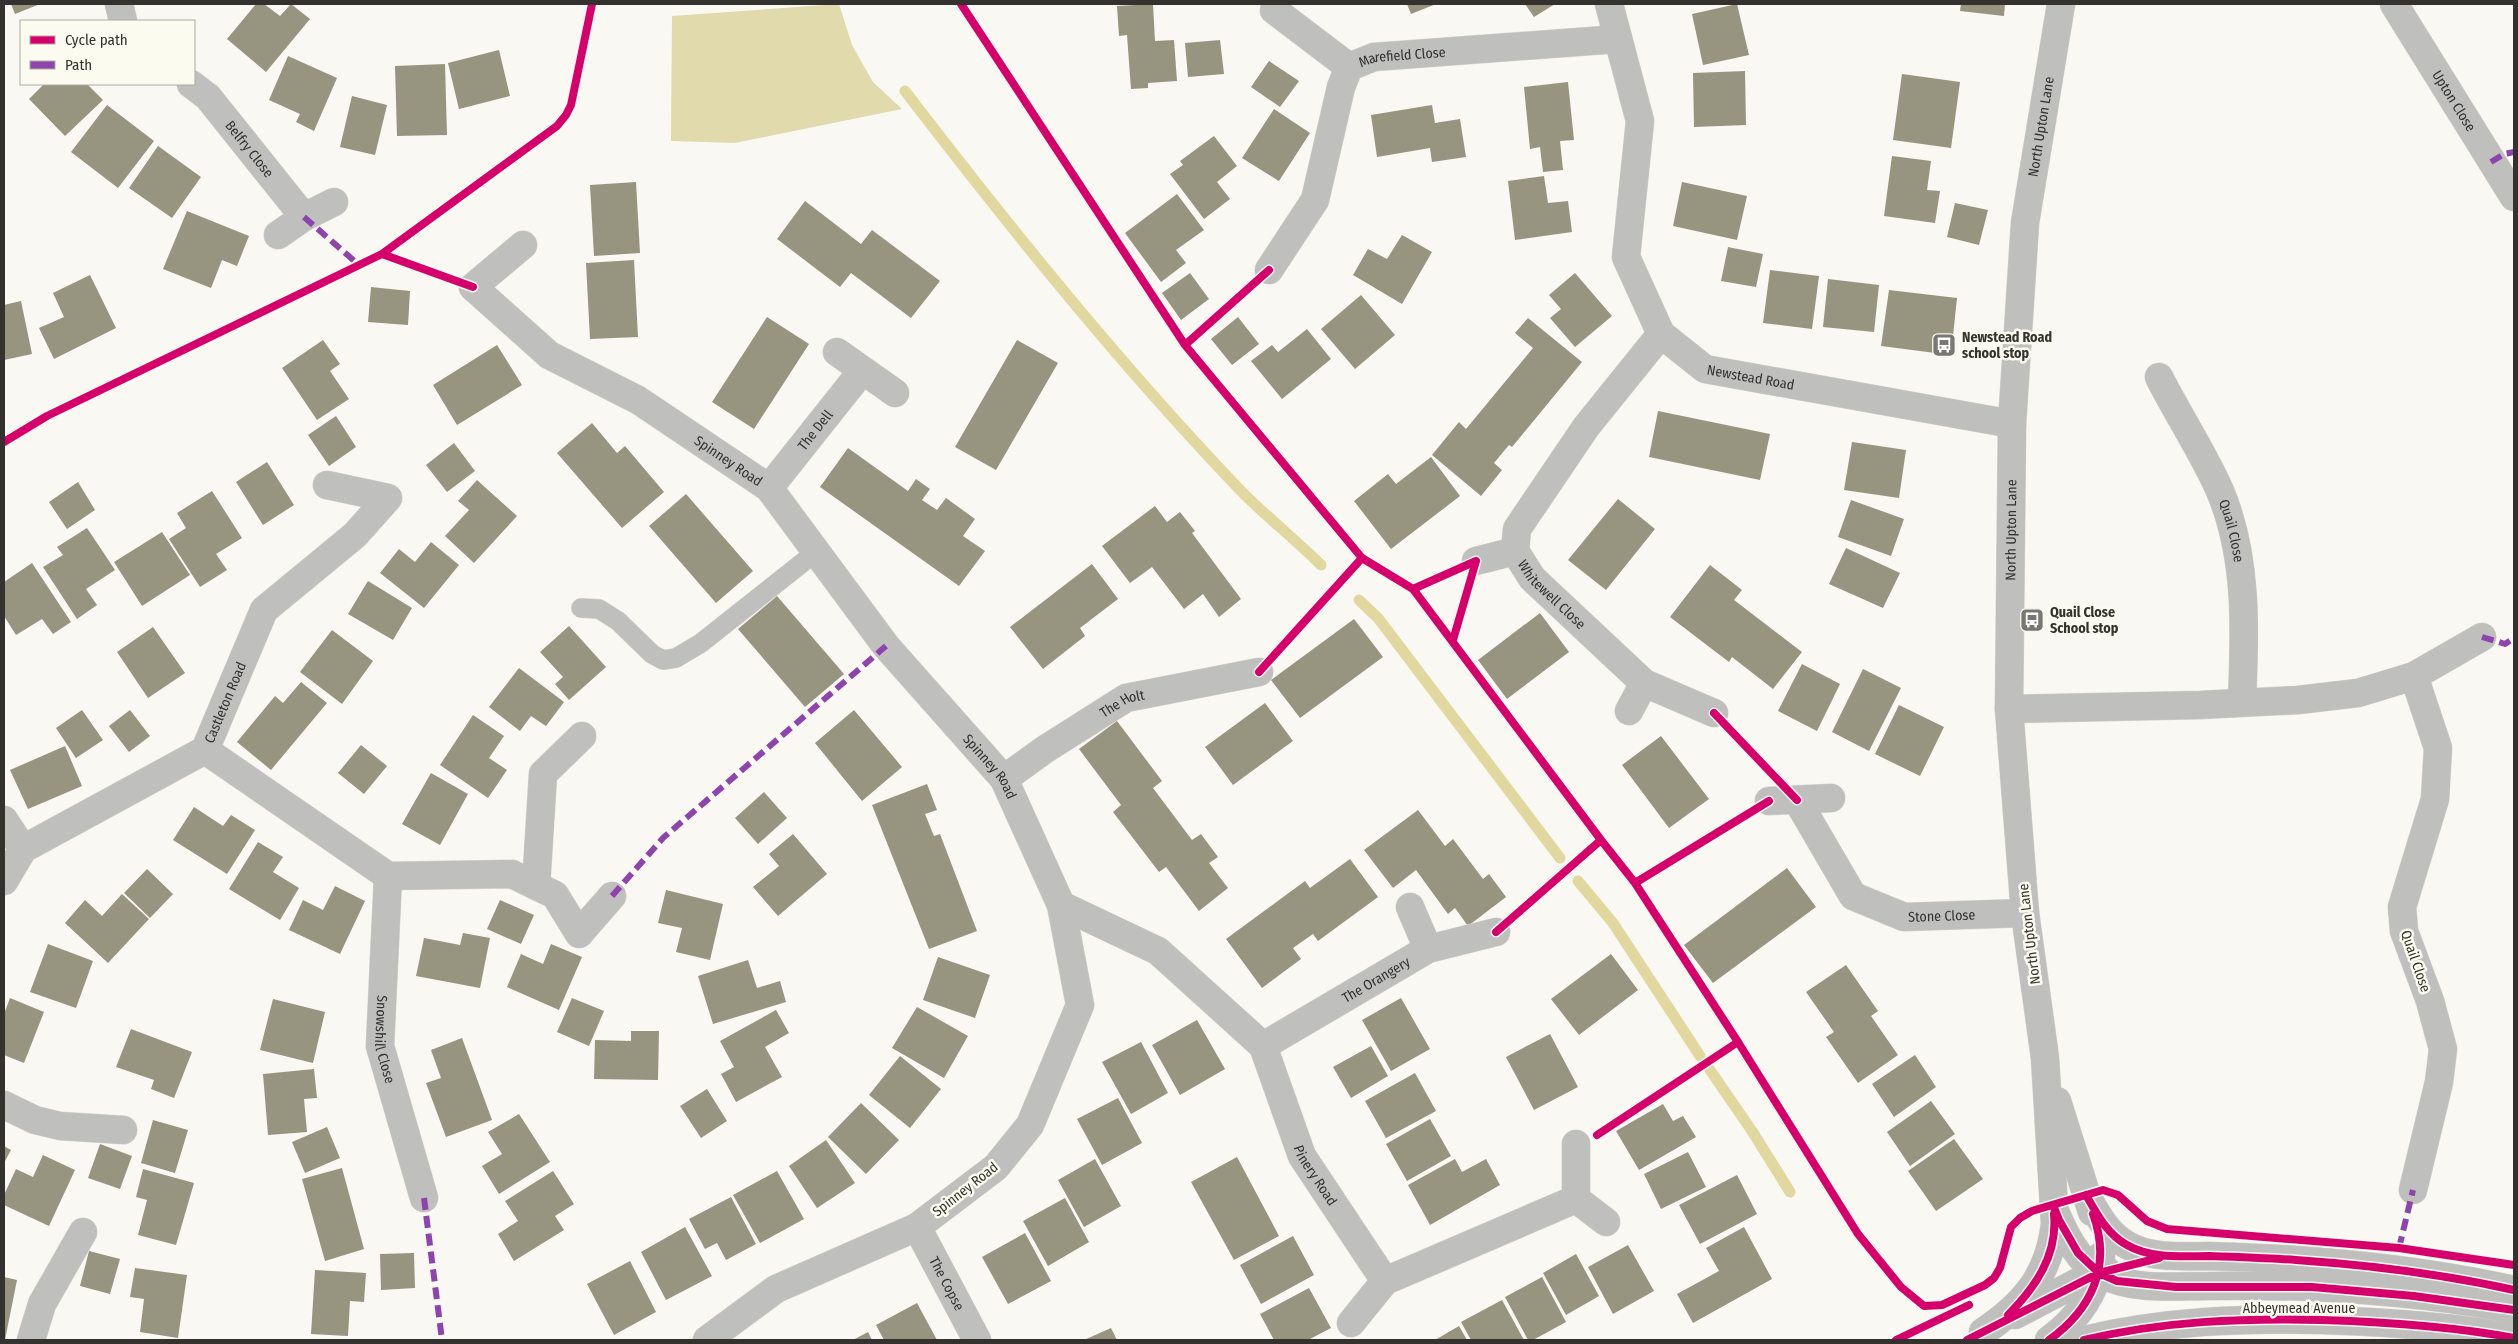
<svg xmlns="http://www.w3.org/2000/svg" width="2518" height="1344" font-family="'Fira Sans Condensed',sans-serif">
<rect width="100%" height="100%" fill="#f9f8f2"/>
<path fill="#e0daad" d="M839,4l13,41 21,37 29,27 -167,34 -64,-2 1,-125z"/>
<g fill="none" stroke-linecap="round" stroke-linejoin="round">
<path stroke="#e0d89f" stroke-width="11" d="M905,91c106,138 217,276 338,402 25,25 53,47 78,72
M1359,600l19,18 182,240
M1578,881l35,42 87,133
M1710,1070l42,61 38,61"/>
</g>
<path fill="#979480" d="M11,4h29l-25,10z
M256,4h8l16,12 11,-12 19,15 -44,53 -39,-33z
M1153,4l2,37 19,-1 3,41 -29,2v5l-17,1 -4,-54 -8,1 -2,-30z
M1407,4h29l-25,10z
M1525,4h30l-21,13z
M1737,4l12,51 -46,10 -11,-51z
M1961,4h44l-1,12 -44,-5z
M1220,40l4,34 -36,3 -3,-34z
M499,50l11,46 -51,13 -11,-46z
M288,56l49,22 -23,53 -18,-9 4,-8 -31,-14z
M1269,61l30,20 -19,26 -29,-20z
M445,64l2,71 -50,1 -2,-70z
M1745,71l1,54 -52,2 -1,-54z
M1902,74l58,8 -9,66 -58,-8z
M1568,82l6,58 -14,1 3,29 -20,2 -3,-25 -10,2 -6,-62z
M44,84h43l16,16 -38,36 -36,-37z
M352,96l35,9 -12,50 -35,-8z
M107,105l47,36 -36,47 -47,-36z
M1432,105l3,18 25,-4 6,38 -34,5 -2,-14 -53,9 -6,-42z
M1274,109l36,24 -31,48 -37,-23z
M1214,136l23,30 -20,16 13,17 -26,20 -34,-45 13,-9 -3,-4z
M158,146l43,31 -29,41 -43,-30z
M1892,156l39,5 -4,29 13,1 -5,32 -51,-7z
M1544,176l4,27 20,-2 4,31 -57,8 -7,-59z
M636,182l4,71 -46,3 -4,-71z
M1682,182l65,14 -10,44 -64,-14z
M1177,194l27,36 -28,20 10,13 -25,19 -36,-49z
M805,201l56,43 11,-14 68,51 -29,37 -60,-45 -11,14 -63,-48z
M1955,203l33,7 -9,35 -32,-8z
M187,211l62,25 -12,30 -15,-6 -11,28 -48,-19z
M1402,235l30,17 -30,52 -49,-29 15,-26 19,10z
M1728,247l35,7 -7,33 -35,-6z
M634,260l4,77 -48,2 -4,-76z
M1770,270l49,6 -7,53 -49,-6z
M1190,273l19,26 -28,21 -19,-27z
M1575,273l37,43 -37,31 -25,-29 11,-9 -12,-14z
M90,275l26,53 -62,31 -15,-31 25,-11 -11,-24z
M1828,279l51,6 -5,47 -51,-5z
M371,287l39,4 -2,34 -40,-3z
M1889,290l68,8 -6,57 -70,-9z
M1361,295l34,40 -40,34 -34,-40z
M21,301l11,53 -28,6v-55z
M767,317l42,27 -55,85 -42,-27z
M1238,317l21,27 -27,21 -21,-26z
M1528,318l54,44 -70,85 -3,-2 -15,18 8,7 -21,26 -49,-41 27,-33 7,7 67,-81 -18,-15z
M1307,329l24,30 -49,40 -31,-38 21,-16 6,7z
M323,340l17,24 -10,7 19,28 -32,21 -35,-52z
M1017,340l41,23 -62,107 -41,-23z
M497,345l25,40 -65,40 -24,-40z
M1658,411l112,23 -10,46 -111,-23z
M336,416l20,31 -27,19 -21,-31z
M592,423l25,30 8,-7 39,46 -42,36 -65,-75z
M1852,442l54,8 -7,48 -55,-8z
M454,443l21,28 -28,21 -21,-27z
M848,448l60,43 8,-12 14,10 -8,11 15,10 9,-12 29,21 -12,17 22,15 -26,35 -139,-99z
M1431,457l29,39 -69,53 -37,-48 34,-27 8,10z
M267,462l27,43 -31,20 -27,-43z
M477,480l40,36 -43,47 -29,-27 24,-26 -11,-9z
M78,482l17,28 -28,19 -18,-27z
M212,491l30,47 -26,16 11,16 -27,17 -31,-48 17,-11 -9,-15z
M686,494l67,77 -37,32 -67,-77z
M1618,499l37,30 -49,61 -38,-30z
M1851,500l53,19 -13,37 -53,-19z
M1155,506l12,16 13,-10 15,19 -3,2 49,66 -22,18 -16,-23 -19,15 -32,-42 -22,16 -28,-37z
M87,528l28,42 -29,19 11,16 -20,14 -34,-52 20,-12 -6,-8z
M162,532l28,43 -48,31 -28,-44z
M431,542l28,23 -35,43 -44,-35 19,-24 16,13z
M1846,548l54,25 -17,35 -54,-24z
M32,563l39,59 -18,12 -11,-15 -26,16 -12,-19v-34z
M1092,564l26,35 -38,29 5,8 -42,33 -33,-42z
M1710,565l32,25 -8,10 68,52 -29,37 -41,-32 -3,5 -59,-45z
M368,581l44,27 -19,32 -45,-26z
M777,596l67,78 -39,33 -67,-78z
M1540,613l29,39 -62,47 -29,-39z
M1354,619l29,38 -83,61 -29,-38z
M569,626l37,41 -37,33 -14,-16 8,-7 -23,-25z
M153,627l32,46 -37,25 -31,-46z
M332,630l41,31 -31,43 -42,-32z
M1802,664l38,20 -23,47 -39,-20z
M519,668l45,34 -18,24 -15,-10 -11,15 -31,-24z
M1863,669l38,19 -32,63 -37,-19z
M301,682l26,21 -56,67 -34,-28 38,-46 8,7z
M1265,703l28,38 -60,44 -28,-38z
M1899,705l45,22 -24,49 -45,-22z
M82,710l21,30 -27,18 -20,-30z
M130,710l20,26 -21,16 -20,-26z
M854,710l48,57 -40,34 -47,-58z
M473,715l31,21 -15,22 18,12 -19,28 -48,-33z
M1117,721l45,60 -9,7 39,52 9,-6 17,23 -9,6 19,25 -29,23 -33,-44 -7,5 -46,-60 8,-7 -42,-56z
M1661,736l48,63 -40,29 -47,-63z
M361,745l26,21 -23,28 -26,-21z
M65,746l17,40 -54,23 -18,-39z
M431,773l37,21 -28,51 -38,-21z
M927,784l10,26 -12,4 9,22 6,-2 37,97 -48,18 -57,-144z
M764,792l23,26 -29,26 -23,-26z
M194,807l29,19 8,-11 24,15 -28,44 -54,-34z
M1418,810l27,36 8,-7 30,40 6,-5 17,23 -38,29 -13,-18 -7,6 -32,-44 -23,18 -29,-38z
M793,834l34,40 -49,42 -25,-29 26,-21 -10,-12z
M258,842l25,15 -10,15 26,16 -19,32 -51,-31z
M1350,859l28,38 -60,44 -5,-7 -20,14 8,11 -39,29 -36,-49 79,-58 5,7z
M1787,868l29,39 -103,76 -29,-38z
M147,869l26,25 -23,24 -26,-25z
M335,886l30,15 -25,53 -51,-24 14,-30 20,10z
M666,890l57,14 -13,56 -34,-8 6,-24 -24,-5z
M122,894l27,25 -41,44 -43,-40 20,-23 17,16z
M500,900l34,15 -13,29 -34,-15z
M463,933l27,5 -10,50 -64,-12 8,-38 36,7z
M48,944l45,17 -17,47 -46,-16z
M551,944l31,13 -23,53 -52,-23 14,-33 22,10z
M1611,954l27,36 -59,45 -28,-36z
M938,957l52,18 -15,43 -52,-18z
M748,960l9,28 23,-7 6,21 -73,22 -15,-48z
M1846,965l32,46 -7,5 27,39 -40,28 -32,-46 8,-5 -28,-40z
M10,998l34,14 -20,51 -20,-8v-41z
M572,998l32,13 -15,35 -32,-14z
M1401,998l29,51 -39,22 -29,-51z
M273,999l52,13 -12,51 -53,-13z
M917,1007l51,29 -24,42 -52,-30z
M776,1010l13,23 -24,14 17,30 -46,25 -15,-28 13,-7 -14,-26z
M1197,1020l28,49 -45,26 -28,-50z
M131,1029l61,23 -18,46 -23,-9 3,-9 -38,-13z
M631,1031h28l-1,49 -64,-1 1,-39 36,1z
M1550,1034l28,53 -44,23 -28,-53z
M462,1038l30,82 -46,17 -20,-54 15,-5 -10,-28z
M1141,1042l27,51 -37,21 -29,-52z
M1371,1046l17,30 -37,22 -18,-31z
M1915,1055l21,32 -42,30 -22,-33z
M900,1056l41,33 -31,39 -41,-33z
M314,1069l3,29 -13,1 3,33 -39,3 -5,-61z
M1415,1073l21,38 -50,27 -21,-37z
M707,1089l20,32 -26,17 -21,-32z
M1118,1098l24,45 -40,22 -25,-46z
M1931,1101l24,33 -45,32 -23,-34z
M861,1103l38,37 -33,34 -38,-37z
M1663,1104l10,17 10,-5 13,21 -57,33 -23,-39z
M519,1114l31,48 -51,32 -17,-28 20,-12 -14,-22z
M1430,1119l21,37 -44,25 -21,-37z
M153,1120l35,10 -13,43 -34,-10z
M327,1127l13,31 -35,15 -13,-31z
M1954,1139l29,40 -47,32 -28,-40z
M826,1140l29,43 -38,25 -28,-42z
M100,1144l32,12 -12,33 -32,-11z
M4,1146l7,4 -7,13z
M1688,1152l18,35 -45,22 -17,-35z
M43,1155l32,15 -26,56 -45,-21v-10l12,-26 17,8z
M1237,1157l42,79 -45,24 -43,-78z
M1095,1159l26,47 -37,21 -26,-47z
M1455,1159l7,13 24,-13 14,26 -70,40 -22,-40z
M342,1168l22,81 -39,12 -23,-82z
M143,1169l51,14 -18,62 -38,-10 9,-35 -11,-3z
M553,1171l21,33 -19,12 9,14 -50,31 -16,-27 20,-13 -13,-20z
M777,1171l27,48 -44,24 -27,-48z
M1737,1175l20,39 -57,30 -21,-39z
M731,1197l25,47 -30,16 -9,-17 -12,6 -16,-30z
M1065,1198l24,44 -41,24 -25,-45z
M685,1227l27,49 -46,24 -25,-48z
M1744,1227l28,52 -79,44 -16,-29 42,-23 -13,-23z
M1025,1233l26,48 -43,23 -26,-47z
M1293,1236l21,39 -53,29 -21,-39z
M1628,1245l26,46 -41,23 -25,-47z
M89,1251l31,8 -10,35 -30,-8z
M414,1253l1,35 -34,2 -1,-36z
M1576,1254l23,42 -33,19 -23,-42z
M630,1261l26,51 -42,23 -27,-51z
M135,1268l52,7 -9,63 -38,-6 4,-33 -14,-2z
M315,1270l51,3 -2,29 -14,-1 -2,35 -37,-2z
M4,1277l13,3 -12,60h-1z
M1542,1277l24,45 -33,18h-5l-23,-43z
M1309,1288l22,40 -23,12h-34l-14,-26z
M1502,1300l22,40h-53l-10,-18z
M917,1303l20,37h-53l-8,-15z
M1459,1326l8,14h-32z
M1111,1328l6,12h-33z
M868,1332l4,8h-19z"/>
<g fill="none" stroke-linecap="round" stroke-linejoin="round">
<g stroke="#d5d4d0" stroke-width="20">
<path id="service" d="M581,608l18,1 19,12 34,33 11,6 13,-2 25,-15 115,-91"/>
</g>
<g stroke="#d5d4d0" stroke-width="29">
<g id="minor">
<path d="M119,4l4,17"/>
<path id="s1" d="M1609,4l31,117 -14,136 35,77 44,35 307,55"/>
<path id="s2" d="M2394,4l120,193"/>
<path d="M1274,10l75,57"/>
<path id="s3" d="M191,84l17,13 96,120"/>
<path d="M278,235l26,-18 30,-15"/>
<path id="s4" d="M523,245l-50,42 76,68 89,45 131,88 117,158 118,133 57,126 19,100 -50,120 -34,42 -79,60 -141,62 -69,51"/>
<path id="s5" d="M1269,270l46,-70 26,-113 8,-20 25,-10 244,-18"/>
<path id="s6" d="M1661,334l-75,93 -69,102 -2,22 17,27 112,105 70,30"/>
<path d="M837,352l58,41"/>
<path id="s7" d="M2159,377c19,38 44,75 61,114 28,66 25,141 22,210"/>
<path id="s8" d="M769,488l93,-117"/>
<path d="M1476,561l39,-10"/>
<path d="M2009,709l191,-4 98,-5 60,-7 56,-17 68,-39"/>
<path d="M1629,711l15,-28"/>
<path d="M205,750l183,126 124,-2 43,21 24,39 33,-38"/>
<path id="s9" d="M1004,779l40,-29 82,-52 133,-26"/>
<path id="s10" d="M1797,800l56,96 51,21 121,-4"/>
<path d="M1769,801l62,-3"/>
<path d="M4,820l19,29"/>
<path id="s11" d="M388,876l-8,170 44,152"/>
<path id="s12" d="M4,881l19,-32 182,-99 59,-140 91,-75 33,-37 -61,-13"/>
<path d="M536,886l7,-112 39,-38"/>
<path id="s13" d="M1061,905l97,46 105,95 39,110 83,125 191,-82v-55"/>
<path d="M1410,907l18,42"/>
<path id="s14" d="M1263,1046l165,-97 68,-17"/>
<path d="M4,1105l31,15 25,6 63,4"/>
<path d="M2413,1190l26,-108 4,-33 -13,-48 -26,-70 -2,-24 33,-108 3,-51 -24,-72"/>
<path d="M1576,1199l30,23"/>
<path id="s15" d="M917,1227l60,113"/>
<path d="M1351,1323l34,-42"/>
<path d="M31,1340l11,-36 41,-72"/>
</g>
</g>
<g stroke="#d5d4d0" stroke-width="29">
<g id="tertiary">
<path d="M2057,1101l35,111"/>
<path d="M2086,1195c11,19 21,39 41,50 24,14 55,11 82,11 29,1 58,2 87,4 73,5 146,14 218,30"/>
<path d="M2055,1211c9,22 24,52 46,63 33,17 73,12 108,12 34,-1 68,0 102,1 63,3 142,10 203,23"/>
<path d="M2015,1315l61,-32 31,-12"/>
<path id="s16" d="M1983,1332c42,-28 66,-57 72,-108l-10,-166 -20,-145 -16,-204 3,-285 13,-201 36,-219"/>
<path d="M2049,1340c28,-20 49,-49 52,-84"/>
<path d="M2084,1340c79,-19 157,-22 238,-20 64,2 129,6 192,18"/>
</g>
</g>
<use href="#service" stroke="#bfbfbd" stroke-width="19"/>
<use href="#minor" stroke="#bfbfbd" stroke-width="28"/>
<use href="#tertiary" stroke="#bfbfbd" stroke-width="28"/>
<path stroke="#8e44ad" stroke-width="6" stroke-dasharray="12 6" stroke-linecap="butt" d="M2491,162l13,-8 10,-2
M304,217l55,48
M2482,637l23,7 9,-6
M612,896l51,-58 223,-192
M424,1198l18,142
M2399,1248l14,-58"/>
<g stroke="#fcfbef" stroke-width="11">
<path id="cycleway" d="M961,4l224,341 177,213 51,31 63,-28
M382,254l91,33
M1185,345l84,-75
M4,442l43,-26 335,-162 175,-128 9,-11 5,-10 21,-101
M1413,589l188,251
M1453,640l23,-79
M1259,672l103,-114
M1714,713l83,87
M1635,883l134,-82
M1496,932l105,-92 34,43 103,159
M1597,1135l141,-93 120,192 43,53 23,19 18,-1 43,-20 9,-7 6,-10 11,-41 9,-9 12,-7 71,-21 15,5 29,26 20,8 232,19 115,17
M2086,1195c11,19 21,39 41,50 24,14 55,11 82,11 29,1 58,2 87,4 73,5 146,14 218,30
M2053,1205l6,15 19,33 21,20 18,8 59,6h136l102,9 100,14
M2008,1315c27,-27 50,-60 46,-101
M1896,1340l73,-35
M1967,1340l132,-67 60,-15
M2049,1340c43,-31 63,-74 44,-126
M2084,1340c79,-19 157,-22 238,-20 64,2 129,6 192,18"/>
</g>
<use href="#cycleway" stroke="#d6006c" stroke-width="8"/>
</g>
<defs>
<g id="bus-square" transform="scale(1.25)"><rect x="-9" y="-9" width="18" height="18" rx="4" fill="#787773" stroke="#fcfbef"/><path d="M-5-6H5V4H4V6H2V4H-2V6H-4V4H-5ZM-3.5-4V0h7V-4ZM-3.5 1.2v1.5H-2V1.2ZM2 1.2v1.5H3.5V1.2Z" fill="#fff"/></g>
</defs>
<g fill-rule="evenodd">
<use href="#bus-square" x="1944" y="345"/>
<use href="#bus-square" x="2032" y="620"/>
</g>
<g text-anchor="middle" stroke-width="5" stroke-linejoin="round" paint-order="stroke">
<g font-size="14" fill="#33322e" stroke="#fcfbef">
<text dy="5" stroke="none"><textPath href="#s5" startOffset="276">Marefield Close</textPath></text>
<text dy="5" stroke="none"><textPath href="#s2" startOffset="114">Upton Close</textPath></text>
<text dy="5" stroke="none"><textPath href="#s16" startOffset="1236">North Upton Lane</textPath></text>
<text dy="5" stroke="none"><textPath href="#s3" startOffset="88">Belfry Close</textPath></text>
<text dy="5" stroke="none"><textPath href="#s1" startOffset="445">Newstead Road</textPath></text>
<text dy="5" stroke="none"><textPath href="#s8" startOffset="74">The Dell</textPath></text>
<text dy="5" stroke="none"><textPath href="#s4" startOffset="376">Spinney Road</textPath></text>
<text dy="5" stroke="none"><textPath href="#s16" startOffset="831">North Upton Lane</textPath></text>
<text dy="5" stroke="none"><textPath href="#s7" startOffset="171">Quail Close</textPath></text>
<text dy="5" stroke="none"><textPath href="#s6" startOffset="322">Whitewell Close</textPath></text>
<text dy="5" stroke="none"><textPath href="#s12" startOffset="296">Castleton Road</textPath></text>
<text dy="5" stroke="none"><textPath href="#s9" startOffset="141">The Holt</textPath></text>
<text dy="5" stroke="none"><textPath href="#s4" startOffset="781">Spinney Road</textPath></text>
<text dy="5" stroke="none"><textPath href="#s10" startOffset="204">Stone Close</textPath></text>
<text transform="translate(2029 934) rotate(-97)" y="5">North Upton Lane</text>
<text transform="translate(2416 961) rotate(71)" y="5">Quail Close</text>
<text dy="5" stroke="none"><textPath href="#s14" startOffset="131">The Orangery</textPath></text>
<text dy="5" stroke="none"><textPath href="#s11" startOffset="164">Snowshill Close</textPath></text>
<text dy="5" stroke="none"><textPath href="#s13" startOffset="389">Pinery Road</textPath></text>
<text transform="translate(965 1189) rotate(-38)" y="5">Spinney Road</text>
<text dy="5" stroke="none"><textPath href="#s15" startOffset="64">The Copse</textPath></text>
<text x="2299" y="1313">Abbeymead Avenue</text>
</g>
<g font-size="14" font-weight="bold" fill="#33322e" stroke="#fcfbef" text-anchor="start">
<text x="1962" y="342">Newstead Road<tspan x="1962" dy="16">school stop</tspan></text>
<text x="2050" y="617">Quail Close<tspan x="2050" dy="16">School stop</tspan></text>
</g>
</g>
<rect width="2518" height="1344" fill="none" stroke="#33322e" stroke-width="10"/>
<rect x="20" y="20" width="175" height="65" fill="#fcfbef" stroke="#acaba2"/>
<rect x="30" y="36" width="25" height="8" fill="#d6006c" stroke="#acaba2"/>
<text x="65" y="45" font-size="15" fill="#33322e">Cycle path</text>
<rect x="30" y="61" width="25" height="8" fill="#8e44ad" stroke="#acaba2"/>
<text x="65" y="70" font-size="15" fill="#33322e">Path</text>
</svg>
